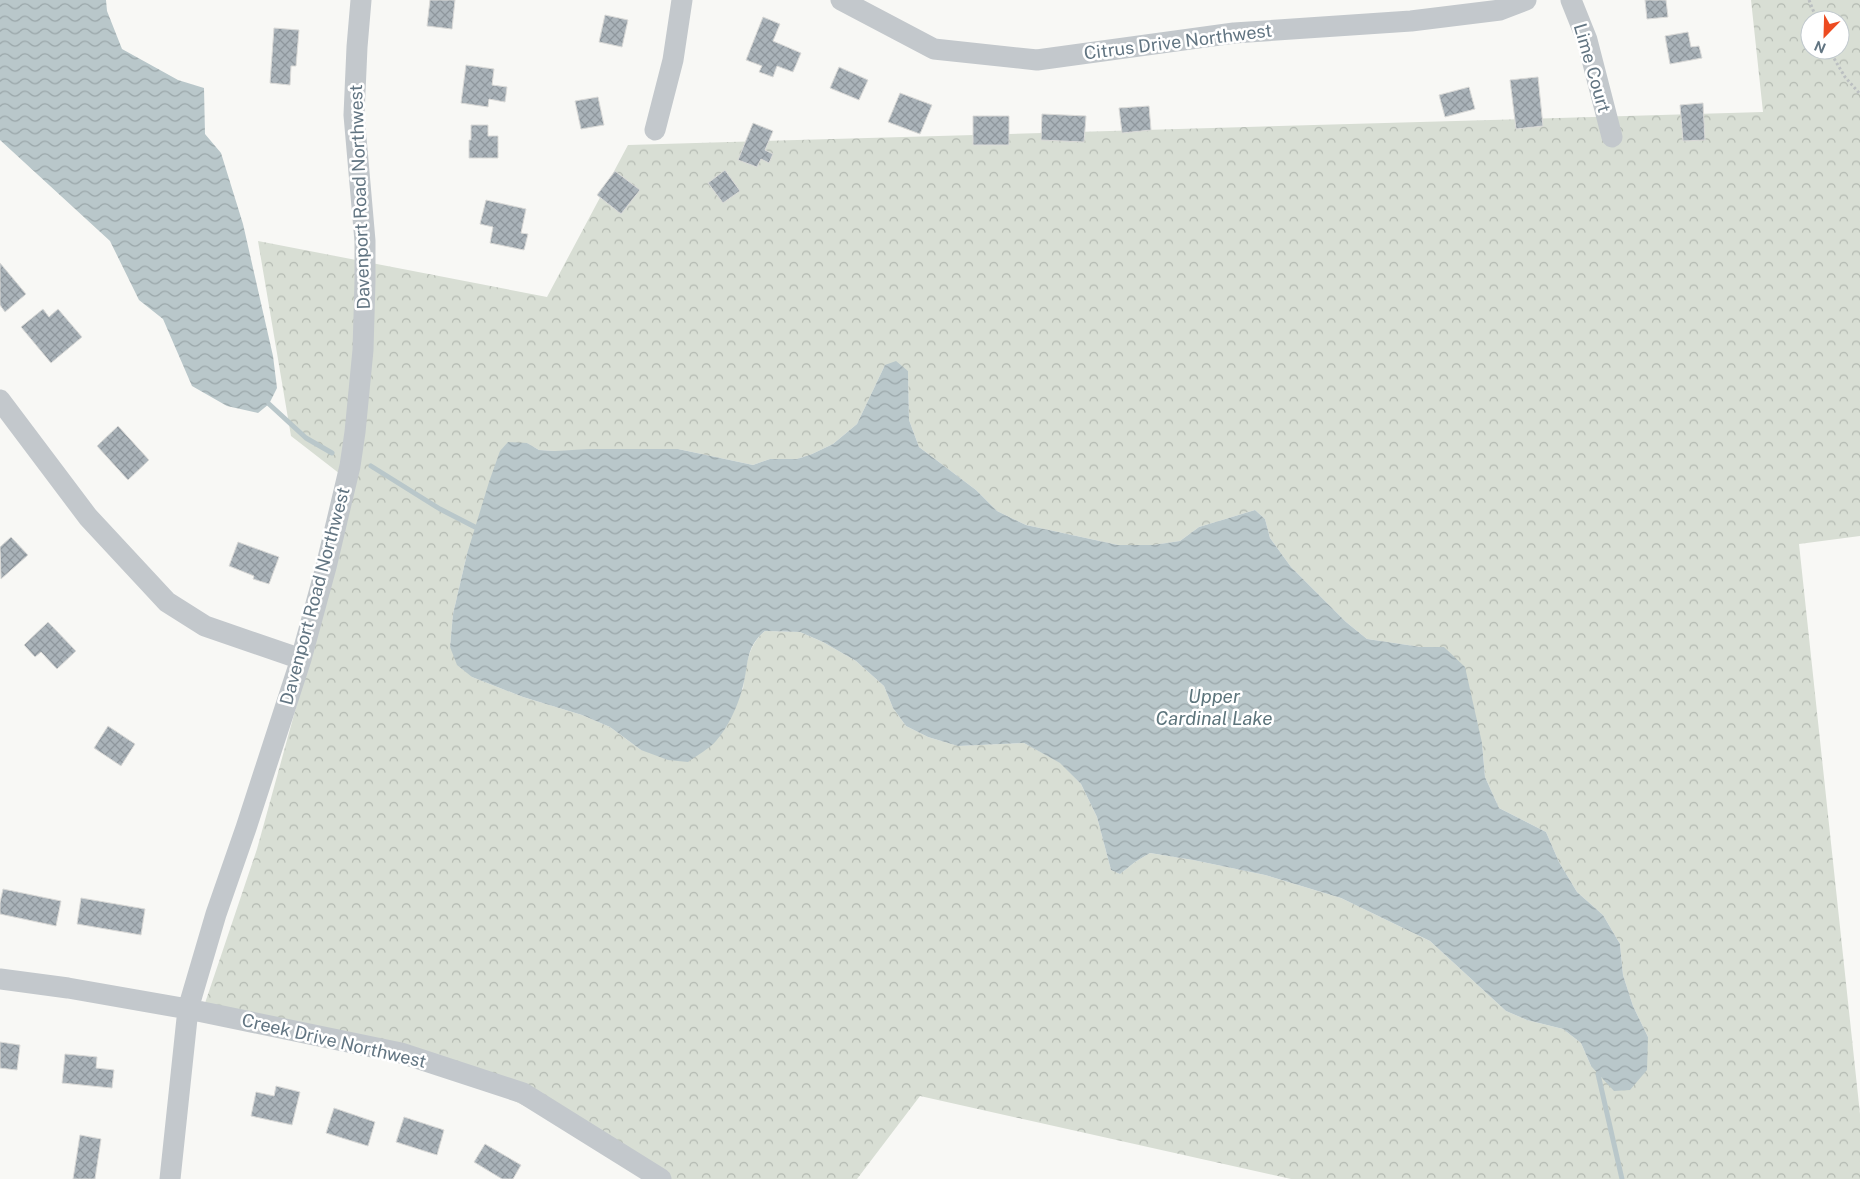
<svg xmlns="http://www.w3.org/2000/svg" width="1860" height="1179" font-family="'Public Sans',sans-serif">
<defs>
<pattern id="forest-crowns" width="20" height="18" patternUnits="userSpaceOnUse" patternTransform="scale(1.25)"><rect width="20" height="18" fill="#d8ded4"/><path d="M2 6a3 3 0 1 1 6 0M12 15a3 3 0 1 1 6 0" fill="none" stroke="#b3b9b1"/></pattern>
<pattern id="water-waves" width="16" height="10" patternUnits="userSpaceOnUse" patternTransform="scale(1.25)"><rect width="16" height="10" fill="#b9c7ca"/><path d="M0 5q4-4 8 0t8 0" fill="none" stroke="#9aa6a9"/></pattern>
<pattern id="building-cross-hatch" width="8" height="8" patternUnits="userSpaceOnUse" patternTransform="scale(1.25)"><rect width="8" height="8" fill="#aab3b9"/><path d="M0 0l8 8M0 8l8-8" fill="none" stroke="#8e969c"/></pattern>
</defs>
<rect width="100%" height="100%" fill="#f8f8f5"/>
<path fill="url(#forest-crowns)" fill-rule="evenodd" d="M1751,0h109v536l-61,8 61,570v65h-569l-371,-83 -63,83h-198l-22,-19 -179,-86 -254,-68 53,-157 57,-207 39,-158 -62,-48 -33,-195 289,56 81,-152 1135,-33zM1810,20h30v30h-30zM885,365l23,6 1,49 10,27 57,43 21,21 29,14 92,20h35l27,-4 19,-14 56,-17 10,9 5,19 21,29 55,55 21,17 54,8h23l38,96 3,34 14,31 47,24 13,30 18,30 26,23 17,29 3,31 10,31 15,31 -57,29 -10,-23 -18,-14 -36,-9 -21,-9 -76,-70 -89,-43 -76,-23 -72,-15 -43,-7 -15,9 -15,12 -9,-4 -14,-53 -16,-33 -20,-21 -37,-20 -66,3 -30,-9 -22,-11 -13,-18 -9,-22 -28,-25 -33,-19 -23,-10 -35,-1c-18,15 -19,36 -22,58l-102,61 -31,-23 -28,-12 -59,-18 -51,-20 -22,-30 3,-33 14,-60 60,-111 12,7 16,1 123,-2 75,16 17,-6h27l15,-5 21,-10 24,-20z"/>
<path fill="url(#water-waves)" d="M0,0h106l1,11 15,38 56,31 26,8 1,46 16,19 22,71 30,132 4,32 -8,16 -11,9 -31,-7 -35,-20 -29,-67 -24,-19 -29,-59 -110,-101z
M896,361l12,10 1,49 10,27 57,43 21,21 29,14 92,20h35l27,-4 19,-14 56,-17 10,9 5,19 21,29 55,55 21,17 54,8h23l21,20 17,76 3,34 14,31 47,24 13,30 18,30 26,23 17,29 3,31 10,31 15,31 -1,33 -17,20 -16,1 -23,-25 -10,-23 -18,-14 -36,-9 -21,-9 -76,-70 -89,-43 -76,-23 -72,-15 -43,-7 -15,9 -15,12 -9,-4 -14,-53 -16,-33 -21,-21 -36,-20 -66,3 -30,-9 -22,-11 -13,-18 -9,-22 -28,-25 -33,-19 -23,-10 -35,-1c-21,17 -16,36 -23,59 -5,18 -14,37 -26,51 -7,8 -19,14 -28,21l-20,-2 -27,-10 -31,-23 -28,-12 -59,-18 -51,-20 -15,-12 -7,-18 3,-33 14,-60 22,-72 11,-31 8,-9 19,1 12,7 16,1 34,-2h89l75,16 17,-6h27l15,-5 21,-10 24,-20 28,-59z"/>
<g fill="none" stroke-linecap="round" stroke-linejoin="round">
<path stroke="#b9c7ca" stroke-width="5" d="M269,404l37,34 26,15
M371,466l69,43 35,18
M1598,1074l24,105"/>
</g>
<path fill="url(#building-cross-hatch)" stroke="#dadad8" d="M430,0h25l-3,29 -25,-3z
M1645,0h21l2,17 -21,2z
M605,15l23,5 -6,27 -23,-5z
M763,17l17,7 -7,17 28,12 -8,19 -16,-6 -4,11 -14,-5 3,-6 -16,-6z
M274,28l25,2 -3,36h-5l-1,19 -20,-2z
M1688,32l3,15 8,-1 3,12 -32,6 -5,-28z
M466,65l28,4 -2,16 15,2 -2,15 -16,-3 -1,8 -27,-4z
M839,67l29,13 -9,20 -29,-12z
M1538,77l5,49 -27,3 -6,-49z
M1469,87l6,22 -30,8 -6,-22z
M900,93l32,12 -12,29 -32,-12z
M598,97l6,28 -23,4 -6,-28z
M1703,103l2,37 -22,1 -3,-36z
M1149,106l2,24 -29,3 -3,-25z
M1042,114l44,2 -2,26 -43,-2z
M973,116h36v29h-36z
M753,123l20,8 -8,19 8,4 -4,9 -8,-4 -4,8 -19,-7z
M471,125h17v11h10v22h-29v-18h2z
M725,170l15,21 -17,12 -15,-20z
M615,171l25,19 -19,24 -24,-19z
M486,200l40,9 -5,24 7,1 -4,16 -34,-7 3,-16 -13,-3z
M0,263l26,31 -21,18 -5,-7z
M43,309l6,8 9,-8 24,28 -31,26 -30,-36z
M118,426l31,34 -21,20 -31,-34z
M11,537l17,18 -27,24 -1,-32z
M238,542l41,15 -10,27 -16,-5 1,-3 -25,-10z
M48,622l28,29 -19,18 -16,-17 -6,5 -11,-12z
M108,726l27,18 -14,22 -27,-18z
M3,889l58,12 -5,25 -56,-12v-11z
M81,898l64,11 -4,26 -64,-11z
M0,1042l20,3 -3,25 -17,-2z
M65,1054l32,3 -1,11 18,2 -2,18 -50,-5z
M276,1086l24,6 -8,33 -41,-9 5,-24 18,4z
M334,1108l41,14 -7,24 -42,-13z
M404,1117l40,13 -7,25 -41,-13z
M80,1135l21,4 -6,40h-22z
M485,1144l36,21 -8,14h-11l-28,-17z"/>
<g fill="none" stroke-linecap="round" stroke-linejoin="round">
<path stroke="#bbbfc1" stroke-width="3" stroke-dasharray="2.5 2.5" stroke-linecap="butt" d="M1809,0l8,20
M1829,50l16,27 15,17"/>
<path stroke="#c3c8cc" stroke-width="21" d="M841,0l93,49 103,11 197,-27 177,-12 89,-11 26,-10
M1571,0l16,40 25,97
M655,130l18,-70 9,-60
M0,400l88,117 79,85 38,24 96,33
M0,979l68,9 120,21 213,44 122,40 138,86
M170,1179l18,-170 28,-95 30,-86 55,-169 25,-92 24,-101 5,-34 8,-82 2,-69v-40l-11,-126 3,-68 4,-47"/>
</g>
<g text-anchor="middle" stroke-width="5" stroke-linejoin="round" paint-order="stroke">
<g font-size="18" fill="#627582" stroke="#fff">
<text transform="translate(1178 42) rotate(-7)" y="6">Citrus Drive Northwest</text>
<text transform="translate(1592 68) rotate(74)" y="6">Lime Court</text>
<text transform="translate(360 197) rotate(-92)" y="6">Davenport Road Northwest</text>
<text transform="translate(315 596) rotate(-75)" y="6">Davenport Road Northwest</text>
<text transform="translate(334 1041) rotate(13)" y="6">Creek Drive Northwest</text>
</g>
<g font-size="19" font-style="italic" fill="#5d757c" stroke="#fff">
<text x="1214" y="703">Upper<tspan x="1214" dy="22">Cardinal Lake</tspan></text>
</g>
</g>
<g transform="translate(1825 35) rotate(203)"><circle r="24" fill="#ffffff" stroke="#c0c8cd"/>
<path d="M0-4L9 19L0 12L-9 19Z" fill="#ed4b21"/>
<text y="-8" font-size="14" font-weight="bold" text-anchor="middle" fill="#627582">N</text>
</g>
</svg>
